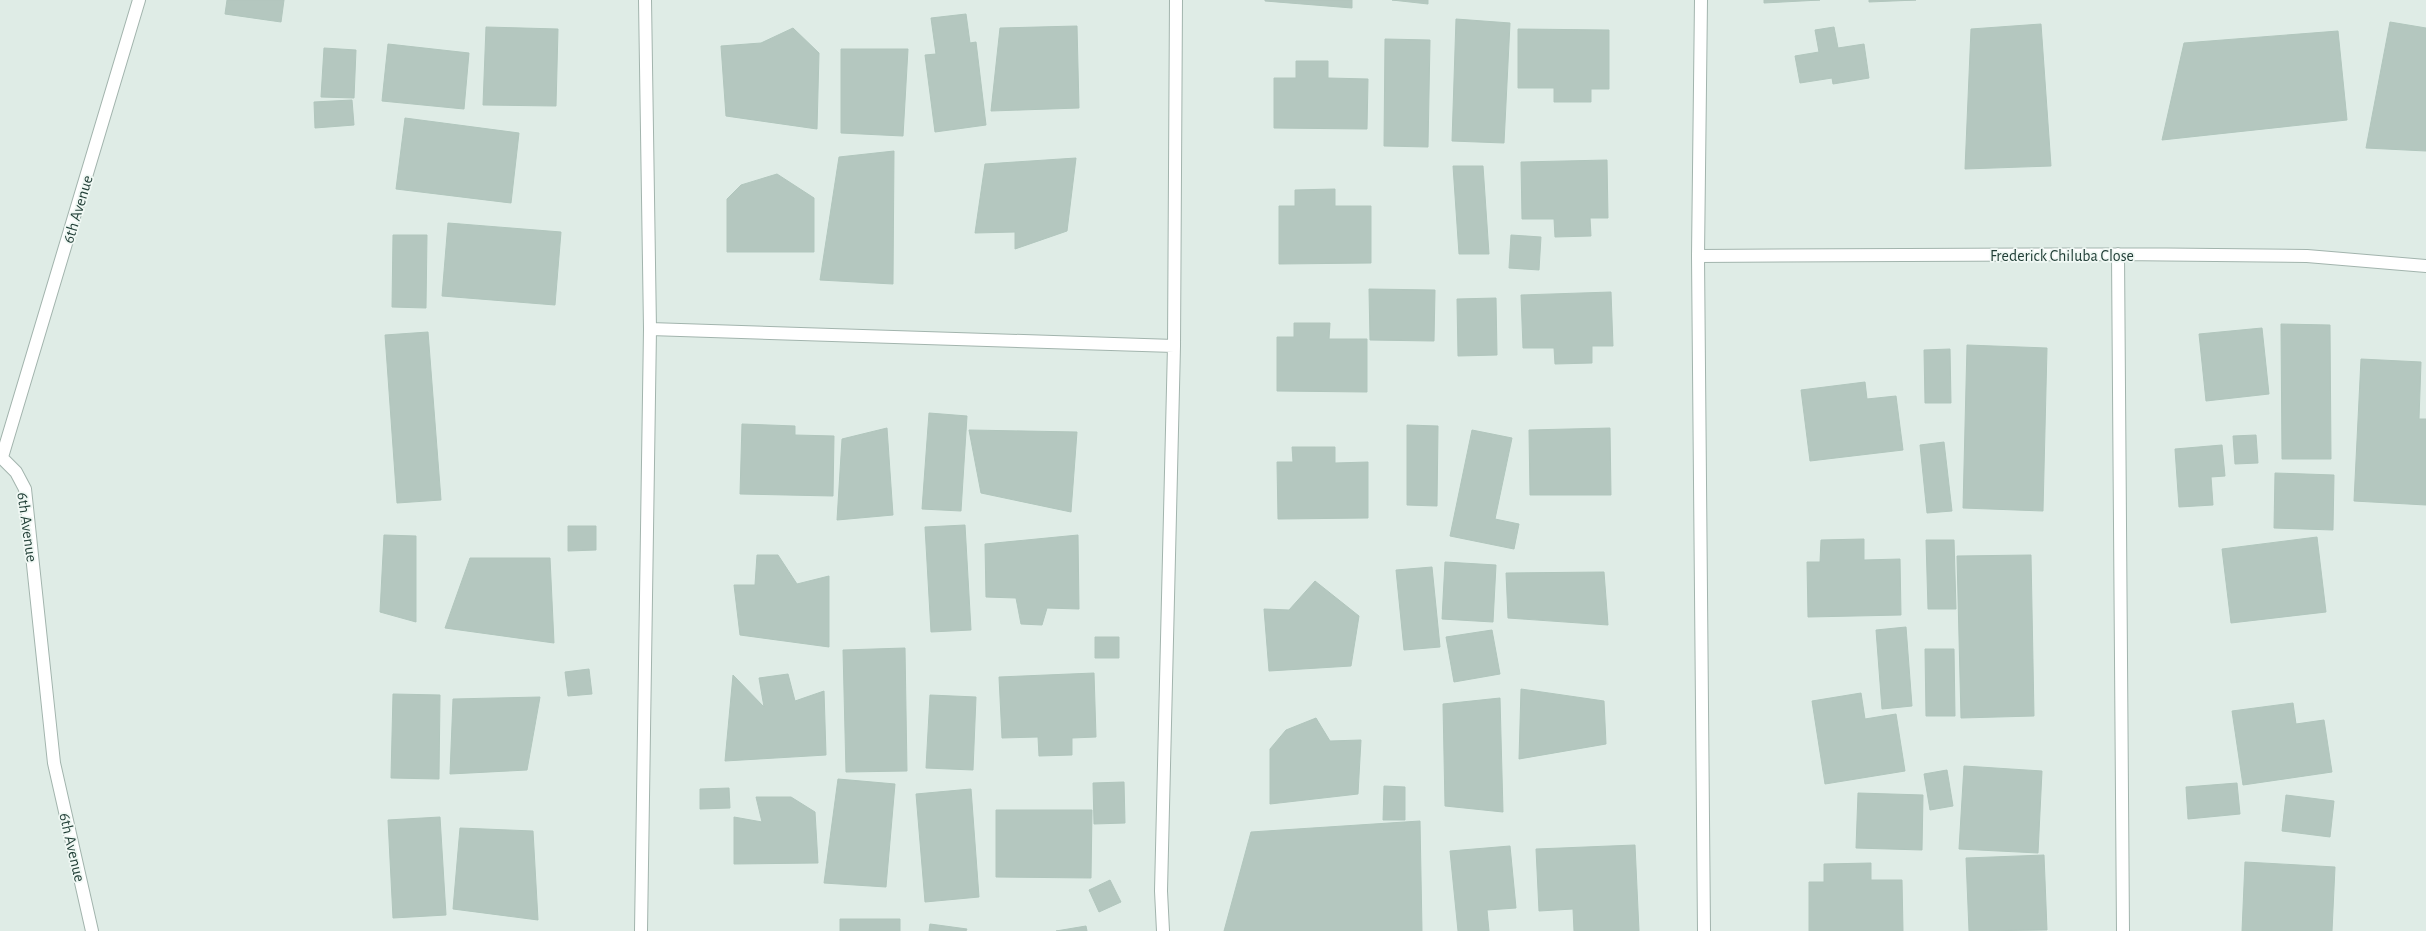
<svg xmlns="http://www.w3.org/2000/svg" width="2426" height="931" font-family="'Alegreya Sans',sans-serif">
<rect width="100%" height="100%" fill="#dfece6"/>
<path fill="#b4c7bf" stroke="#b1c6bd" d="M227,0h57l-3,22 -56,-8z
M1265,0h87v8l-87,-7z
M1392,0h36v4z
M1764,0h56l-56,3z
M1869,0h47l-47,2z
M966,14l4,29 6,-1 10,83 -51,7 -10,-77 11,-1 -5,-36z
M1456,19l54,4 -6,120 -52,-2z
M2390,22l36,6v123l-60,-3z
M2041,24l10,142 -86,3 6,-140z
M1077,26l2,82 -88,3 9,-83z
M486,27l72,2 -2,77 -73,-1z
M1834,27l4,21 26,-4 5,34 -36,6 -1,-6 -32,5 -5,-27 24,-4 -4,-22z
M793,28l26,25 -2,76 -91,-13 -5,-70 40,-3z
M1518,29l91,1v59h-18v13h-37v-14h-36z
M2338,31l9,89 -185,20 22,-97z
M1385,39l45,1 -2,107 -44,-1z
M388,44l81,9 -5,56 -82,-8z
M324,48l32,2 -2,48 -33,-1z
M841,49h67l-5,87 -62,-3z
M1296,61h32v17l40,1 -1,50 -93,-1v-50h22z
M352,100l2,25 -39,3 -1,-26z
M405,118l114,15 -8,70 -115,-14z
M894,151l-1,133 -73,-4 19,-123z
M1076,158l-9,73 -52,18v-17l-40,1 10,-69z
M1607,160l1,58h-18l1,18 -36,1 -1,-18h-32l-1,-57z
M1453,166h30l6,88h-30z
M777,174l37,24v54h-87v-53l14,-14z
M1335,189v17h36v57l-92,1v-58h16v-16z
M448,223l113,9 -6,73 -113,-9z
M393,235h34l-1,73 -34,-1z
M1511,235l30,2 -2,33 -30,-2z
M1369,289l66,1 -1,51 -64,-1z
M1611,292l2,54h-21v17l-37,1 -1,-16h-31l-2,-53z
M1496,298l1,57 -39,1 -1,-57z
M1294,323h36l-1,16h38v53l-90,-1v-54h17z
M2281,324l49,1 1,134h-49z
M2262,328l7,66 -63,7 -7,-67z
M428,332l13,168 -44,3 -12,-168z
M1967,345l80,3 -4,163 -80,-3z
M1950,349l1,54h-26l-1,-53z
M2361,359l60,3 -2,57h7v86l-72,-4z
M1865,382l2,17 29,-3 7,54 -93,11 -9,-71z
M929,413l38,3 -6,95 -39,-2z
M742,424l53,2v9l39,1 -1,60 -93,-2z
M1407,425l31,1 -1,80 -30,-1z
M887,428l6,87 -56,5 5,-81z
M1610,428l1,67h-81l-1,-65z
M969,430l108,2 -6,80 -90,-19z
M1472,430l40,8 -17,81 24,5 -5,25 -64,-13z
M2256,435l2,28 -23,1 -2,-28z
M1944,442l8,69 -25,2 -7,-68z
M2222,445l3,31 -14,1 2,28 -34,2 -4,-58z
M1292,447h43v16l33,-1v56l-90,1 -1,-57h16z
M2275,473l59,2 -1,55 -59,-2z
M965,525l6,105 -40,2 -6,-105z
M568,526h28v24l-28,1z
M384,535l32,1v86l-36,-10z
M1078,535l1,74 -32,-1 -5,17 -21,-1 -5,-26 -30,-1 -1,-53z
M2317,537l9,75 -95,11 -9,-74z
M1864,539v21l36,-1 1,56 -93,2 -1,-55h13l1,-22z
M1926,540h28l2,69h-28z
M757,555h21l19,29 32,-8v71l-89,-12 -6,-50h21z
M2031,555l3,161 -73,2 -4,-162z
M470,558h80l4,85 -109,-15z
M1445,562l51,3 -3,57 -51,-3z
M1432,567l8,80 -36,3 -8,-80z
M1604,572l4,53 -100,-7 -2,-45z
M1315,581l44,35 -8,50 -82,5 -5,-62 25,1z
M1906,627l6,79 -30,3 -6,-79z
M1492,630l8,44 -46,8 -8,-45z
M1095,637h24v21h-24z
M905,648l2,123 -61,1 -3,-122z
M1925,649h29l1,67h-29z
M589,669l3,25 -24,2 -3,-24z
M1094,673l2,64 -24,1v17l-33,1 -1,-19 -36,1 -3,-61z
M788,674l7,27 29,-10 2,64 -101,6 8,-86 31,32 -5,-29z
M1521,689l83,12 2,43 -87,15z
M1861,693l4,26 31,-5 9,57 -80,13 -13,-83z
M393,694l47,1 -1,84 -48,-1z
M930,695l46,2 -3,73 -47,-2z
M540,697l-13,73 -77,4 3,-75z
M1500,698l3,114 -58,-6 -2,-102z
M2293,703l3,21 28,-4 8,52 -89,13 -11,-74z
M1316,718l14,23 31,-1 -3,54 -88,10v-55l16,-19z
M1964,766l78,5 -4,82 -79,-4z
M1947,770l6,36 -23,4 -6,-36z
M838,779l57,5 -9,103 -62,-4z
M1124,782l1,41 -31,1 -1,-41z
M2237,783l3,31 -52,5 -2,-32z
M1384,786l21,1v33h-22z
M729,788l1,20 -30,1v-20z
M971,789l8,108 -54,5 -9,-108z
M1858,793l65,2 -1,55 -66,-2z
M2286,795l48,6 -4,36 -48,-6z
M756,797h35l24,15 3,51 -84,1v-47l28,5z
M996,810h96l-1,68 -95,-1z
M440,817l6,98 -53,3 -5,-98z
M1420,821l2,110h-198l27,-99z
M460,828l73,3 5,89 -85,-11z
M1635,845l4,86h-65l-1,-22 -34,2 -3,-62z
M1510,846l6,62 -29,2 2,21h-31l-8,-80z
M2044,855l3,75 -78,1 -3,-73z
M2245,862l90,5 -3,64h-90z
M1871,863v17h31l1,51h-94v-49h15v-18z
M1110,880l11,22 -22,10 -10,-22z
M840,919h60v12h-60z
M930,924l37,5 -1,2h-37z
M1086,926l1,5h-31z"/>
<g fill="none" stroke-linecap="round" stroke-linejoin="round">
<g stroke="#a2b4ad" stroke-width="14">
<path id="minor" d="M1701,0l-3,256 6,675
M2118,254l5,677
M1698,256l420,-2 189,2 119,10
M650,329l524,17
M0,456l16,16 9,17 29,274 38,168
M2,457l137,-457
M641,931l9,-602 -5,-329
M1163,931l-2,-40 13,-545 2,-346"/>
</g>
<use href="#minor" stroke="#fff" stroke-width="12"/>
</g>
<g text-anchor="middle" stroke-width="3.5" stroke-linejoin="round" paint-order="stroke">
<g font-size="16" fill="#1f3d35" stroke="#f0f8f4">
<text transform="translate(77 209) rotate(-73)" y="6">6th Avenue</text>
<text x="2062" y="261">Frederick Chiluba Close</text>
<text transform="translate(28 527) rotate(82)" y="6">6th Avenue</text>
<text transform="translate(73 847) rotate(77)" y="6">6th Avenue</text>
</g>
</g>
</svg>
